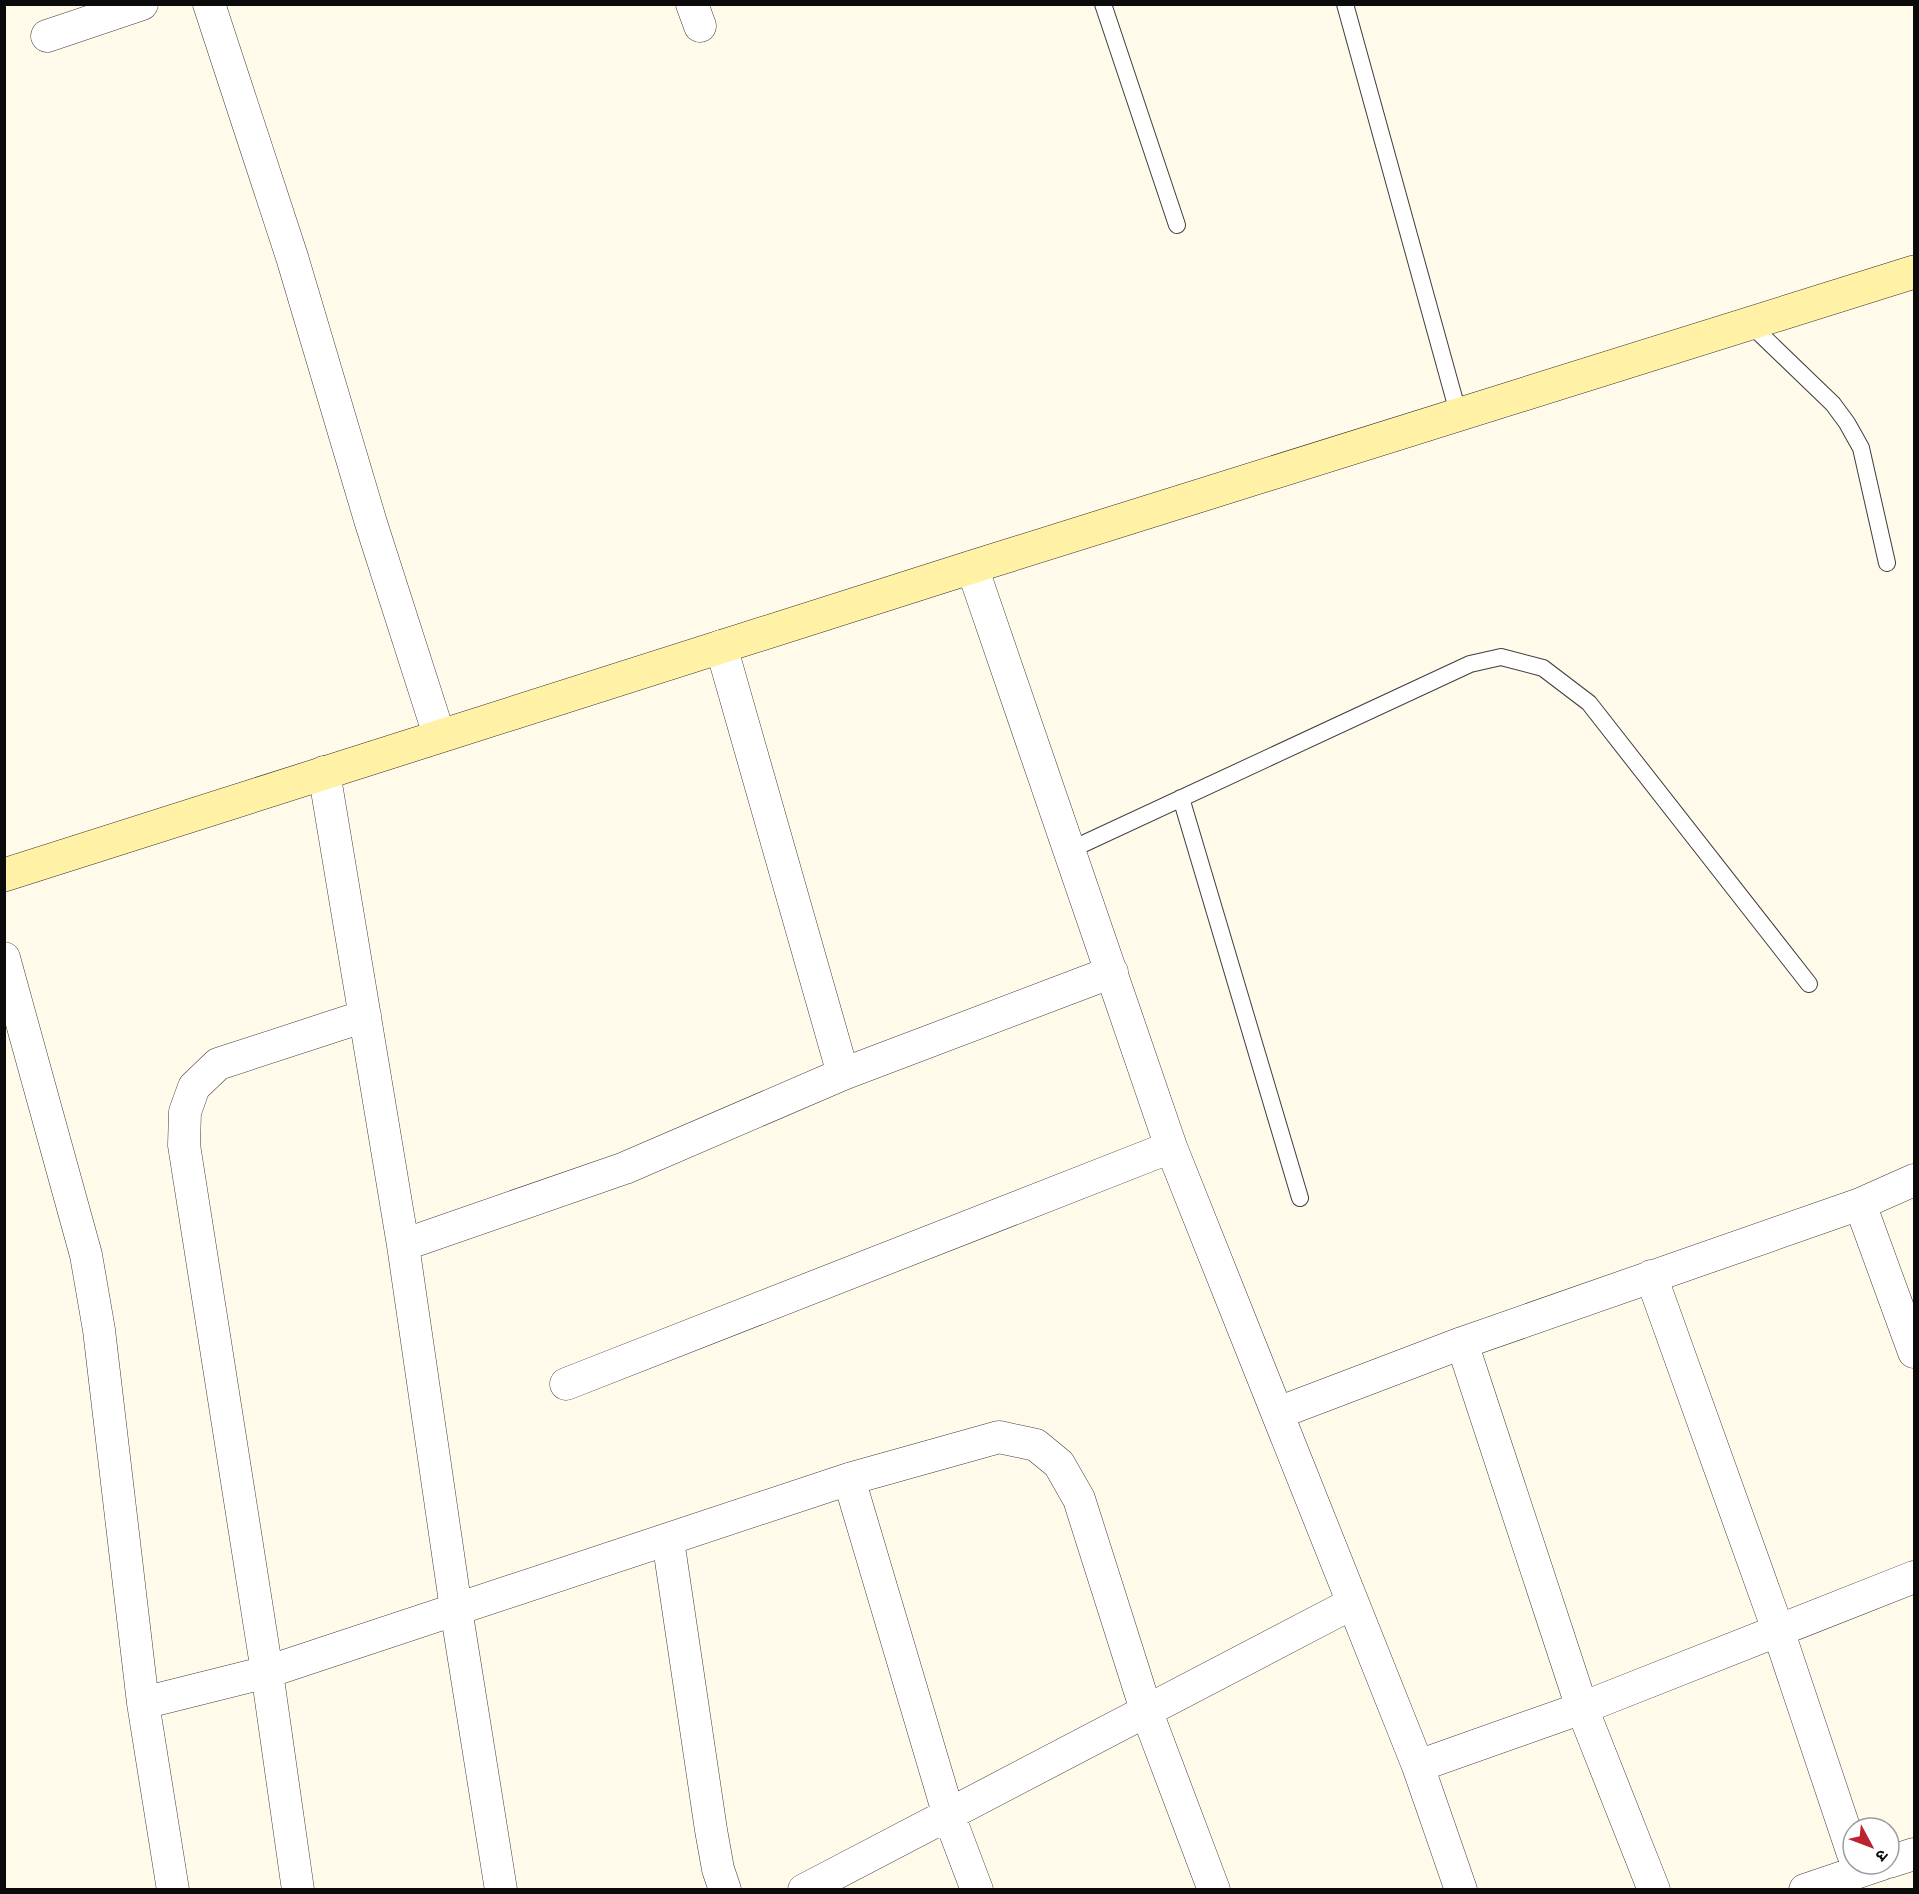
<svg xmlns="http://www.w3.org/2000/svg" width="1919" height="1894" font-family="'Playfair Display','Noto Sans Devanagari',serif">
<rect width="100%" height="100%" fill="#fffaea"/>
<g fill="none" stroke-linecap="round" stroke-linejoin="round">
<g stroke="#3e3e3e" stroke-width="18">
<path id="lane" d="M1103,4l74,221
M1345,4l114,412
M1751,325l82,79 14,19 14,25 26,115
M1181,798l119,400
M1070,850l400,-186 31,-7 42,11 46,35 220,281"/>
</g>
<g stroke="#3e3e3e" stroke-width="33">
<path id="street" d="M209,4l83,253 79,266 68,212
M692,4l8,22
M47,36l95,-32
M972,567l199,580 247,619 43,124
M721,646l122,428
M324,772l79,473 53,364 45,281
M4,958l82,297 13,75 44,373 30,187
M1860,1204l54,148
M403,1245l222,-77 218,-94 269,-102
M1651,1276l127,354 75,224
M1462,1343l120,365 72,182
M566,1384l605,-237
M1278,1413l184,-70 398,-139 54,-24
M849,1479l100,337 28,74
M668,1540l43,290 7,39 7,21
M143,1703l124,-31 582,-193 150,-42 37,8 23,19 20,35 67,211 68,180
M1418,1766l164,-58 332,-131
M1889,1862l25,-8
M298,1890l-31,-218 -83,-527 1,-33 9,-25 24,-23 147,-48
M804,1890l549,-287
M1805,1890l77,-26"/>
</g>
<g stroke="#2d2d2d" stroke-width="34">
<path id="secondary" d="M4,875l968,-308 942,-295"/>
</g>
<use href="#lane" stroke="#fff" stroke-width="16"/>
<use href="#street" stroke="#fff" stroke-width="32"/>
<use href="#secondary" stroke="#fff1a5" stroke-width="33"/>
</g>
<rect width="1919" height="1894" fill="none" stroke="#0b0b0b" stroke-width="12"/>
<g transform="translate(1871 1846) rotate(131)"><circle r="28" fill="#ffffff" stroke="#9d9d9d" stroke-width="1.5"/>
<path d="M0-4.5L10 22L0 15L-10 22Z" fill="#bd2230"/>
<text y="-9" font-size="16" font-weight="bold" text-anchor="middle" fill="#0b0b0b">उ</text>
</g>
</svg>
